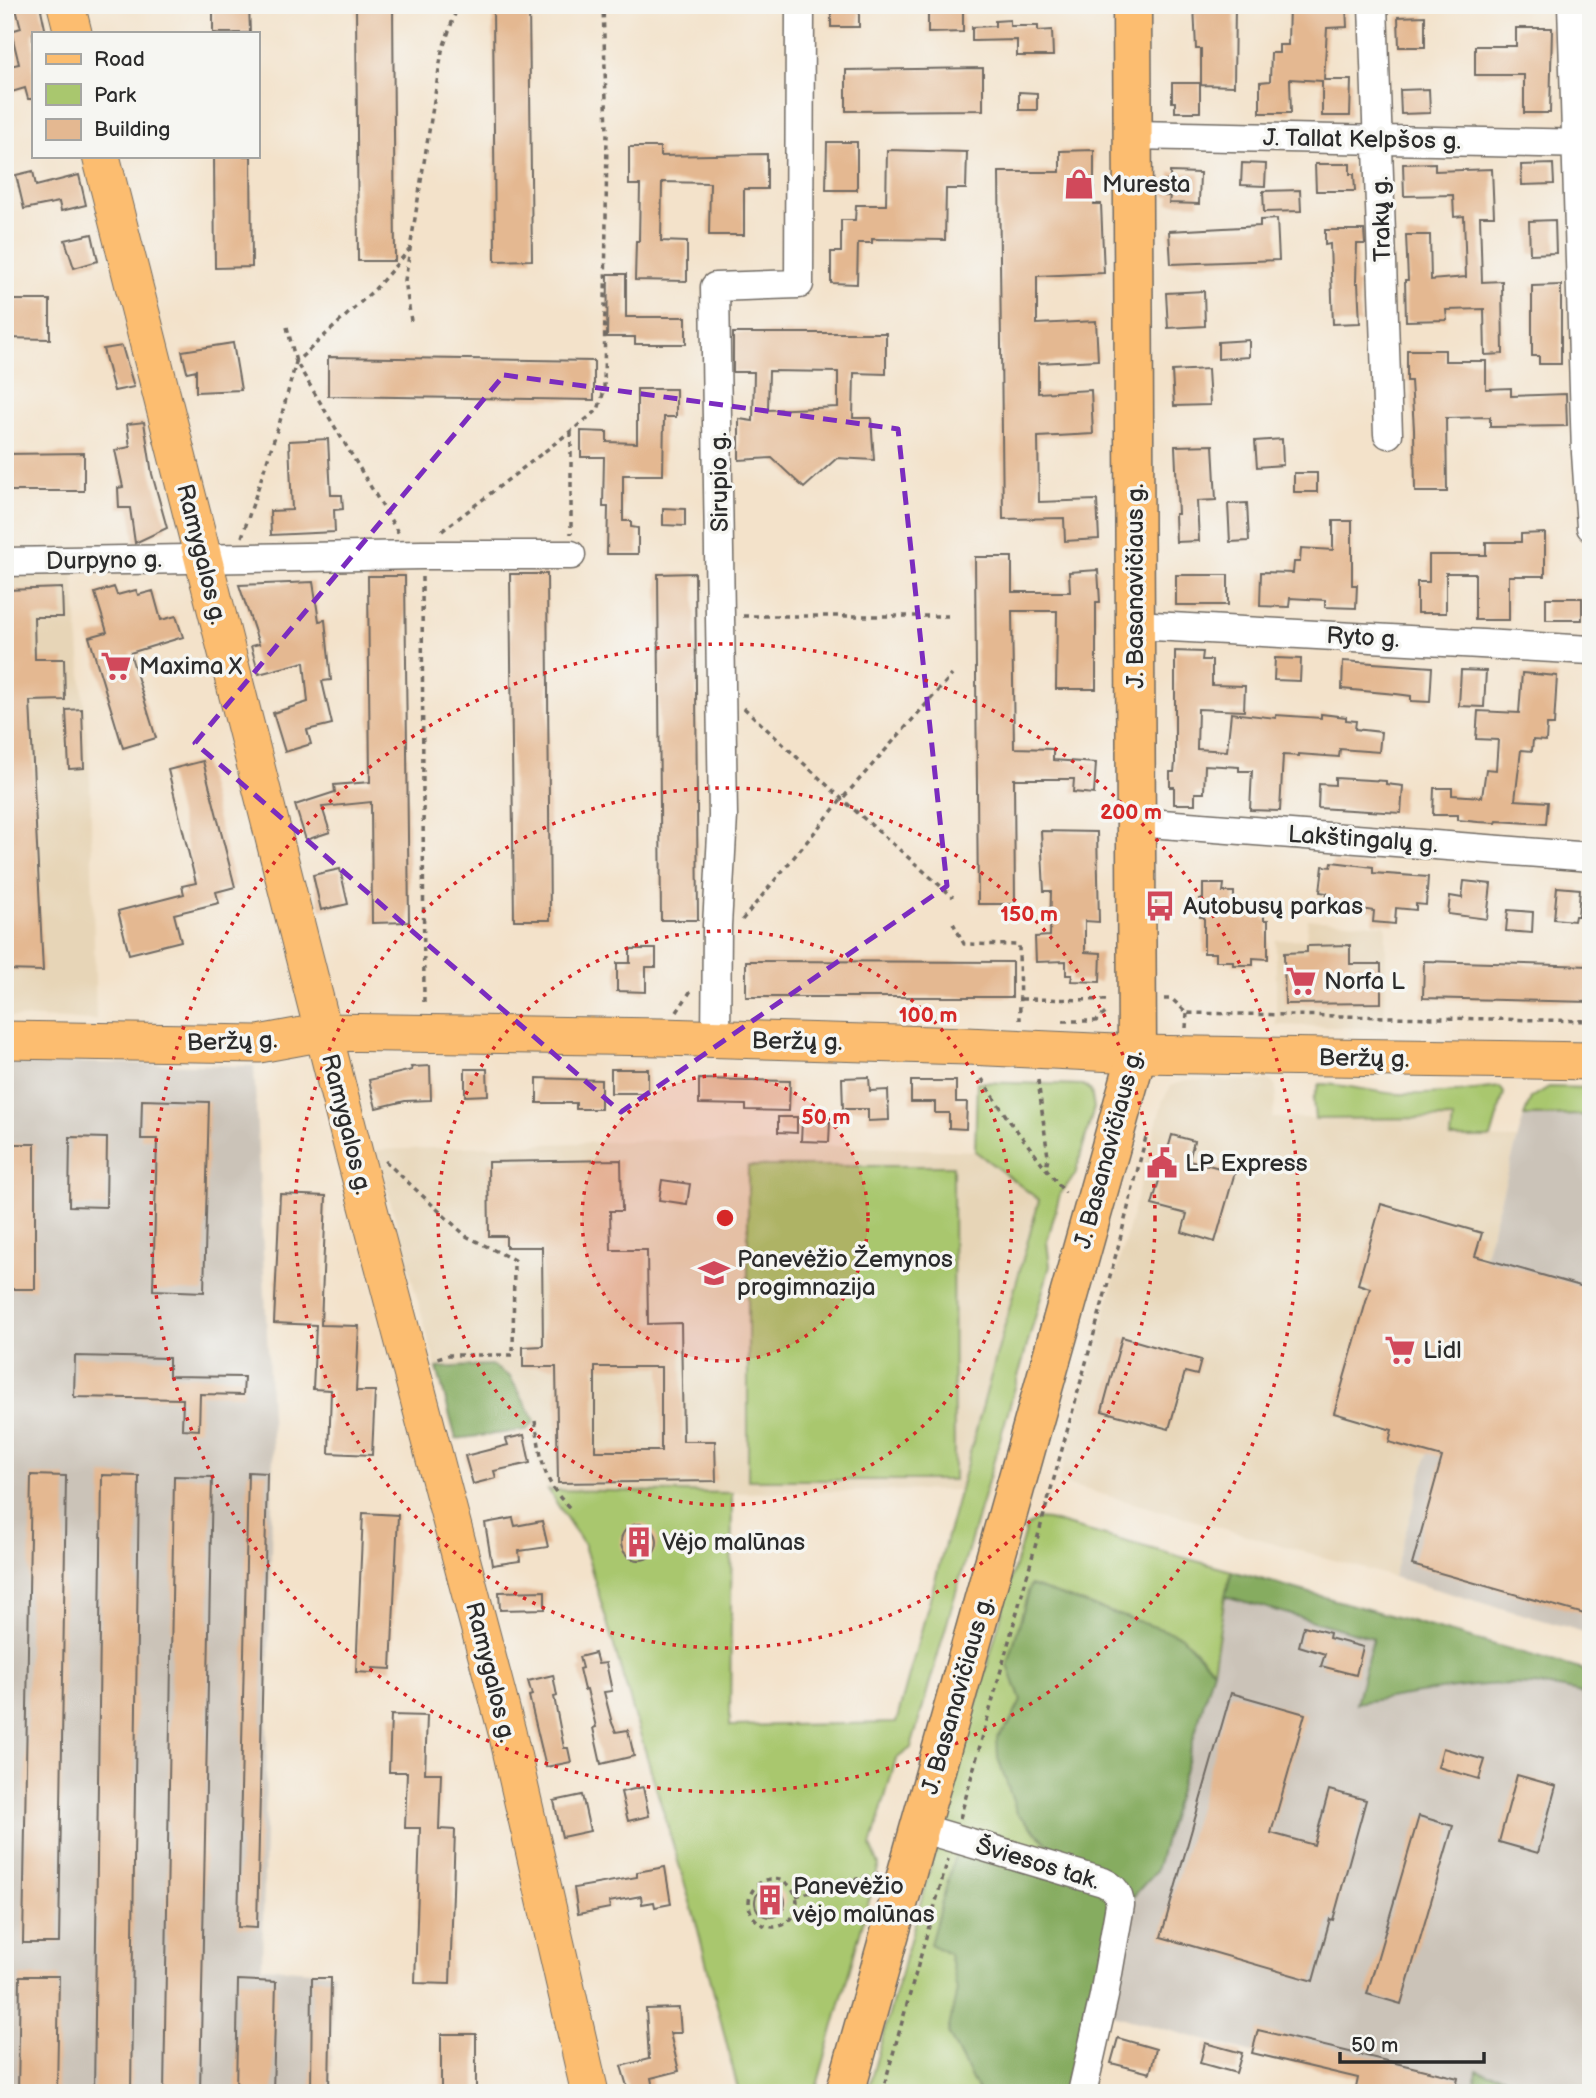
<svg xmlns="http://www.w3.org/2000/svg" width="1596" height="2098" font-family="'Balsamiq Sans',sans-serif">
<rect width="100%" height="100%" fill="#f6f6f2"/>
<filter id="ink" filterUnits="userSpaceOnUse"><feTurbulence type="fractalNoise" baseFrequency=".0143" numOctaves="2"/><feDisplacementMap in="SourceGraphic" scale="14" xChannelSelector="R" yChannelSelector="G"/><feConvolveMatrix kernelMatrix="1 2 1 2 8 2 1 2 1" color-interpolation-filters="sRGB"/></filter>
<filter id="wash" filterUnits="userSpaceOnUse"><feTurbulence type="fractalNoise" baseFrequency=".00686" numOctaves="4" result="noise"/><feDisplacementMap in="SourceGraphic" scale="28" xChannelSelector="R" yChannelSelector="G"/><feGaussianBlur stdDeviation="1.57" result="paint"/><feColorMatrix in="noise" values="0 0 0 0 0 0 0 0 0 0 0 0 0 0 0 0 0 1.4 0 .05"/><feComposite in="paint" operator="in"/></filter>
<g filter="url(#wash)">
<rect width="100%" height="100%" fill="#f3e2ca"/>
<path fill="#e7d5b7" d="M73,569l17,211 6,240 -91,-3v-447z
M1308,919l78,6 -1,104 -109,-4v-85l30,-1z
M1185,1080l85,1 5,4 2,9 -5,24h182l-3,20 66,1 -124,438 -334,-95 104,-382 8,-14z
M661,1140l314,11 64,49 -79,290 -228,3 -184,-3 -22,-59 -70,8 -80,-289z"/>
<path fill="#cbc3b8" d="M5,1061l249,5 19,391 -11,510 71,6 -3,120h-325z
M1591,1115v519l-198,-57 131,-461z
M1225,1596l148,42 -16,65 136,-20 46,1 52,12v397h-53l1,-8 -62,-14 -5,22h-117l3,-15 -106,-25 -161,-44 22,-90 43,-48 57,-201z"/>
<path fill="#a9c76e" stroke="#6a794c" stroke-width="2" d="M977,1082l106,3 8,6 3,17 -19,67 -15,19 -13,48 3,24 -139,482 -15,11 -25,87 8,19 -64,228h-76l-43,-171 -112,-377 -36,-55 184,3 -2,233 166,-3 143,-523 -64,-49z
M1319,1084c28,0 55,9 82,10 33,1 66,-3 99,-7l4,6 -13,45h-40l2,-20 -138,1 -2,-19z
M1549,1087l42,1v27l-67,1 7,-18z
M748,1166h205l1,314h-206z
M1037,1519l11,1 184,51 -7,25 -12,74 -31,-34 -152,-51 -22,80 13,36 -12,24 -12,12 20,76 39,39 -10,26 -97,75 9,37 -10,43 31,60h-112l159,-566z"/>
<path fill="#86ac61" stroke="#586c46" stroke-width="2" d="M491,1365l19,12 25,44 -9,9 -70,9 -19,-71z
M1232,1571l359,101v24c-77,-25 -157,-4 -235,7l17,-65 -148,-42z
M1030,1585l152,51 31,34 -57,201 -43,48 -39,174h-95l-31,-60 9,-43 -8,-36 -19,-10 26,-92 89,26 11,-26 -39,-39 -19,-55 -1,-21 12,-12 12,-24 -13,-36z
M1477,2070l62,15 -1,8h-66z"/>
<g id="blocks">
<path fill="#e4b891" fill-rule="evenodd" d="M15,5h25l6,28h-13v66h-5l-3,-11 -20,6v-27l14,-3 -8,-33 10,-3z
M213,5h36l1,28h-37z
M356,5h37l2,256h-37z
M493,5h36l3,255 -37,1z
M831,5h28v22h-28z
M928,5h35v27l-35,1z
M1194,5h41l-1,81 -33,-1v-36h-5z
M1289,5h57l1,22 -20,1 -3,52h27l-1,36h-28v-35l-32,-2 1,34h-31v-31l10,-1 1,-28h8v-8h9z
M1425,16v31h-26l-1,-30z
M1010,20v6h28v5l14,-1 1,26h-36v-16l-45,1v-14l23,-1v-5z
M1516,28h36l-2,85h-26v-38h-49v-29h41z
M983,68v42l-137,1v-41z
M1172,83h28v29h-25v-10h-3z
M1429,89l1,24 -29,1 -1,-24z
M1019,92l18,1v17h-18z
M827,142h30v48h-31z
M629,147h31v9l107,-2v35h-23v46h-35l1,-52 -48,-1 -1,59 26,1v39l-52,-1 1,-39h3l1,-56h-11z
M887,150l80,2 -1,37h-20l-1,51 -73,-1v4h-14l-1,41 -26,-1v-31h10v-32h14l1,-15h30z
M1094,150v54h7l3,69 -67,3v48l59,-3 2,39 -60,3v30l53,-3 2,44 -55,3 1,65 58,-2 2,39 -34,2 -1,-23 -61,1 -4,-347h61v-21z
M214,156h37l1,111 -37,1z
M1242,163l24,1 -1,22 -24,-1z
M1435,163v8l57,-2 2,47h-14l2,66 20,-1 1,73 -18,1 -1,-46 -38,1 1,10 -41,1 -1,-41h3l-2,-45h24l1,45 35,-3 -2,-61 -10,1 -1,-22 -49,1 -1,-32z
M1315,164h35v10h4l1,17h-39z
M1553,164l1,20 -32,1 -1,-20z
M33,171l3,15 43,-11 7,30 -25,6 -2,-9 -35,7 -8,-34z
M1170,172l30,1 -1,31 -30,-1 1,-7h-5l1,-15h4z
M1300,190l1,21 -37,1 -1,-21z
M1277,219l2,41 -108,4 -2,-33 91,-5v-6z
M1555,220l1,33 -26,1 -1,-33z
M1325,230h39l1,14h-8l-1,39h2l2,40 -27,1 -3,-80 -5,1z
M92,234l6,27 -24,7 -9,-28z
M608,274h18v43h60v27h-51v-7h-28z
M1561,285v79h-22v-8h-7v-70z
M1204,291l1,35 -37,2 -2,-35z
M5,300h45v39l-45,-1z
M733,333h153v41l-32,-1 -1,45h18l3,42 -37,-2 -33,30 -32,-30 -33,2v-41l14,2 1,-49h-21zM769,371l69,1v35l-70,3z
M1249,340v17l-31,2v-17z
M233,343l8,47 -45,2v-22l-9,2 -5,-21z
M122,346l12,41 -20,4 -11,-42z
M1407,350h38v11h41v28l25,-1v8l55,-2 1,32 -77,1v-10l-44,1 1,74h-32l-1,-63 -3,-48h-4z
M328,357l266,4v39l-266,-4z
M1208,369l2,36 -36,1 -2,-35z
M637,389h39v28h-12l-1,58h-40v46h8v6l7,1v26h-31l1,-47h-5l1,-50h-23v-26l26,1v10l30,1z
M144,422l8,52 15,54 -32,15 -5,-35h-11l-1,-20 5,-1 -8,-37 15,-3 -3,-23z
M328,439l3,56h11l1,14 -9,1 1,22 -64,3 -1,-24 22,-1 -3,-69z
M1282,439l1,26 -26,2 -2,-26z
M1213,445l3,55 -19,1 2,40 -23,1 -1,-28h3l-3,-68z
M84,453v38h-79v-37z
M1294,473h23v19h-23z
M1247,503l2,38 -19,1 -2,-38z
M663,508l22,1v17l-22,-1z
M1333,521h19v64h5l-1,23 -31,-1v-7l-35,-2 -1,9 -29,-1 1,-34 32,1 1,-11h6l1,-14 32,2z
M1545,533v43h-36v44h-34v-47h-29v40h-29v-31h12v-27h57v-13h35v-8z
M975,557h37v35h58l-1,-20 29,-2 2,32h-4v87h-40l1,-78h-45l2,137 39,1v11l43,3 -2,31 -21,-2 1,-13h-60l1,125h-37z
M695,573l3,347h-37l-3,-346z
M510,574h37l3,346h-36z
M1176,575h52v30h-52z
M368,576h37l4,346 -37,1 -1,-121 -49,5 8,25 -24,8 -11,-35 40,-13 -1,-7 36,-3z
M313,582l6,39 6,-1 6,60 -9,1 10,43 -25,6 4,14 -26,8 -12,-39 35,-11 -4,-40 -45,12 -8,-28 8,-2 -20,-59z
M114,587l3,8 19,-5 2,5 15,-4 8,29 15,-4 7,21 -53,16 26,85 -33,10 -34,-111 18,-5 -12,-39z
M62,588l1,29h-29l1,42h29l1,41 -35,1 13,270 -38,-1v-380z
M1546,598h36v22h-36z
M1175,651l28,1 -1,8h10v25l33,1 -1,25 -46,-2 -1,40 30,2 4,-38 45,5v-3l45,3v-4l25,3v3l10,1 -1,8 26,3 -2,20 -39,-3 -1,8 -40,-3v2l-16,-1 -3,56 -30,-1 2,-39h-13v-4l-34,-2 -1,28h-9v11h-21v-17h-4v-15h4l1,-9z
M1275,658l26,1 -1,22 -26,-1z
M1343,661l89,6 -2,35 -19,-1v-5l-15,-2 -54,-5z
M1461,670l25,1 -2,36 -25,-1z
M1522,673l35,3 -3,49h-7l-1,16 -13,-1 -1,11 -11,-1 -6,50 33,2 -2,22 -49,-3 -1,2 -18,-1 -20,-2v-5h-25l1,-27h18v7l30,2 4,-28 10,1 2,-30 -22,-1 2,-28 41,2z
M82,709l2,59 -15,1 -3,-59z
M203,761l32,126 -19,5 3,11 -45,11 7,27 -52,13 -11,-43 66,-17 -2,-8 14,-3 -28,-113z
M1335,778l51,3v3l17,2 -2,27 -83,-5 1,-24 16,1z
M1041,831l56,1 2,90 -14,-1v31l16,1 -1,29 -29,-1 1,-6h-6v-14l-30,1 -1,-25 15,-1 1,-45h-7z
M1332,862l41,5v6l55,4 -2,28 -10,-1v6l-20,-2 -1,16 -22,-2 1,-11 -26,-4v-4l-22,-3 1,-7 -7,-1 3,-26 8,1z
M340,869l8,35 -27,6 -8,-35z
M1464,881l27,3 -4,35 -39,-5 2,-18 12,2z
M1203,884h21l-1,8h11v15l30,1v12h4v39l-15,-1v7h-20v-4h-17v-8h-12v-36h-4v-18h3z
M1557,887l23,2 -2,27h-3l-1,5 -20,-2z
M1508,910l25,2 -1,21 -26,-2z
M1350,945v19h31v39l-96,1 -1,-51 23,-1v-6z
M630,949h26v18h-10v25l-29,-1v-28h13z
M746,961l266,1v35h-266z
M1424,961l167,5v36l-168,-4z
M430,1066l1,34 -26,1 -29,7 -7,-28 43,-10 -1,-3z
M465,1069h22l1,26 -23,1z
M611,1069h37v24h-37z
M869,1077l1,14 18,-1 1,30 -21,1v-12h-25l-1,-31z
M537,1078l64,2v29h-25v-6h-39z
M699,1079l91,2 -1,30 -43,-1v-5l-47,-1z
M911,1081h45v21h11l-1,27 -17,-1v-15h-14v-11h-24z
M142,1100l67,2 -5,190 -51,-2 4,-151h-16z
M778,1117h19v16l-19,-1z
M802,1121l28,1 -1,20 -28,-1z
M1172,1135l22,6 -5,19 46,12 -20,70 -33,-10 5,-18 -35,-9z
M70,1137l37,1 -1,69 -37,-1z
M5,1144h30v145h-30z
M621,1160l1,51h-12l1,39h36l1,74 33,-1 2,118h32l1,40 -158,2 -2,-116h-33v-20l20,-1 -1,-99h-36v-11h-17l-1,-74zM595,1367h66v84h-66z
M662,1180l28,4 -3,20 -28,-4z
M280,1194l46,2 -5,129 38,1 -3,65h19l-3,64 -43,-2 2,-63 -18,-1 3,-64 -42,-2z
M1381,1204l101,29 -7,23 116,33v327l-179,-51 30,-108 -53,-15 3,-12 -58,-17 36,-125 -12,-4z
M1122,1337l79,23 -4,15 -12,-3 -16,57 -67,-18z
M75,1356l94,2v18l75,1 -1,18 -43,-1 -1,36 -17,-1 1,-30 -109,-2z
M524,1435l6,28 -36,8 2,7 -23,6 -8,-28 43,-11 -2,-6z
M248,1472l19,1 -10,455 -19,-1z
M31,1475l35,1 -7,467h-36z
M102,1475l37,1 -8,617h-37z
M174,1476l38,1 -12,616h-36z
M363,1513l35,2 -7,154 -18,-1 -1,5 -16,-1z
M513,1518l2,8 27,-5 6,26 -29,4 1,10 -28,4 -7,-42z
M621 1542a18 18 0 1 1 36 0a18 18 0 1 1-36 0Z
M545,1591v18l-45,1 -1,-18z
M1304,1626l26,7 -1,5 34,9 -7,28 -35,-9 4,-12 -26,-8z
M595,1653l3,11 8,-1 6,28 -8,1 8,31 4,9 12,-2 6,26 -33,8 -8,-36 3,-1 -9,-38 -3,1 -5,-21 3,-1 -3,-11z
M553,1675l4,21 -3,1 10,51h4l3,14 -25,5 -17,-71 3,-1 -4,-14z
M1231,1693l74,21 -34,119 43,12 15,-55 37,10 -33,120 -3,-1 -17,62 -152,-44z
M391,1715l36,1 -2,57h16l-2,56 16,1 -5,154 -35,-1 5,-155h-15l2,-56h-18z
M1443,1748l42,12 -6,19 -41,-12z
M1517,1775l39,11 -18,67 -39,-11z
M643,1787l6,29 -21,5 -7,-29z
M582,1795l8,36 -28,6 -8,-36z
M1419,1816l34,10 -52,178 -34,-10z
M665,1867l6,37 -16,3 -1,-5 -12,2 -1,-8 -32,6 1,6 -32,6 -4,-26 63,-11v-5z
M755 1902a15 15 0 1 1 30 0a15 15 0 1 1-30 0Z
M20,1976h39l-2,117h-39z
M312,1978h19l-2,115h-18z
M238,1980l38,2 -3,111h-37z
M679,2008l2,25h-11l9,38 -28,7 2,10 -24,5 -8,-27 28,-7 -3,-50z
M1258,2030l200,48 -3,15h-100l3,-15 -106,-25z
M441,2034h35v59h-35z
M1118,2038l38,11 -6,24 -39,-10z
M1205,2043l37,10 -6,20 -36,-10z"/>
</g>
</g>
<g filter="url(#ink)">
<use href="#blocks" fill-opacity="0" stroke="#716b63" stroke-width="2"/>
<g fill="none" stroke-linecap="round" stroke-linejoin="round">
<g stroke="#716b63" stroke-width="31">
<path id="minor" d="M1373,5l15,429
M1572,5l14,448 5,74
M1133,135l458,9
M5,562l417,-7h149
M1135,625l456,25
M1136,822l455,35
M716,1039l1,-113 6,-110 -8,-529 84,-3 1,-279
M920,1828l183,54c11,5 16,11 17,23l-16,91 -22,97"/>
</g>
<g stroke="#716b63" stroke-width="39">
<path id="major" d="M66,5l7,28
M101,156l253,997 153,579 83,361
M5,1040l254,4 65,-12 338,5 305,9 170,8 454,7"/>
</g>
<g stroke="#716b63" stroke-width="41">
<path id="highway" d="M845,2093l292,-1039 -5,-1049"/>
</g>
<path stroke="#716b63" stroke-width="3.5" stroke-dasharray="5 5" stroke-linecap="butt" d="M411,321l-6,-41 37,-229 16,-46
M287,327l9,35 103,172
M571,432v102
M442,531l156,-121 6,-19 3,-259 -4,-127
M242,537l38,-116 16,-59 79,-73 35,-40
M422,577l2,429
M743,616h209
M744,708l98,91 111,98
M742,920l100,-121 110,-124
M953,923l11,21 55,1 1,75
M1021,999l87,1
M1164,999h8l15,14 404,8
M677,1012l15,-23
M1063,1021h33l12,-10
M1186,1028l1,-15
M982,1079l26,40 57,74
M1038,1080l10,77 -2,13
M385,1161l81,75 48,24 -1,95h-65l-11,3
M535,1421c7,38 6,60 36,88
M960,1818l158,-571 29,-114
M749 1903a24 24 0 1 1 48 0a24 24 0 1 1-48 0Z
M796,1896l83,-23
M882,2093l66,-234"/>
<use href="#minor" stroke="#fff" stroke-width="28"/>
<use href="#major" stroke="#fcbd6f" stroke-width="37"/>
<use href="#highway" stroke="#fcbd6f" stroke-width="38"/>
</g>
</g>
<path fill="none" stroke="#7b2cbf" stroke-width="5" stroke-dasharray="14 9" stroke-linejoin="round" d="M504,375l394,54 49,457 -326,226 -426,-369z"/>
<circle cx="725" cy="1218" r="143" fill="#d62828" fill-opacity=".12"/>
<g fill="none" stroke="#d62828" stroke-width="3.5" stroke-dasharray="3.5 7">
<circle cx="725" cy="1218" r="143"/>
<circle cx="725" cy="1218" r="287"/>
<circle cx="725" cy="1218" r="430"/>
<circle cx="725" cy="1218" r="574"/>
</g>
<defs>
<g id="shop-bare" transform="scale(2.415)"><path d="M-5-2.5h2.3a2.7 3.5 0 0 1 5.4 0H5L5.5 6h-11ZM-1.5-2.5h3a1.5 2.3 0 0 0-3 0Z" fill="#d1495b" stroke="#f6f6f2" stroke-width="2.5" paint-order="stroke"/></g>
<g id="supermarket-bare" transform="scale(2.415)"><path d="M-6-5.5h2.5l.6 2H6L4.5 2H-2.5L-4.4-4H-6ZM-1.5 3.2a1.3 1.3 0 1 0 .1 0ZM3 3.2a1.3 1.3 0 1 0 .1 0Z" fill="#d1495b" stroke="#f6f6f2" stroke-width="2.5" paint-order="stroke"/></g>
<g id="bus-bare" transform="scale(2.415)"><path d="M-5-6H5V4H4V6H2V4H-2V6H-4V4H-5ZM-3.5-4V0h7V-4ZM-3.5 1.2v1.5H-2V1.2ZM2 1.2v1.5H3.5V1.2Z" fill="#d1495b" stroke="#f6f6f2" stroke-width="2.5" paint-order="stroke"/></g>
<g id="civic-bare" transform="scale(2.415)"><path d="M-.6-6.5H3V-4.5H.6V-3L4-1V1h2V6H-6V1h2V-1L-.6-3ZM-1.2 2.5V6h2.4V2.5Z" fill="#d1495b" stroke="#f6f6f2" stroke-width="2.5" paint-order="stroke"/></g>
<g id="school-bare" transform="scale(2.415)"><path d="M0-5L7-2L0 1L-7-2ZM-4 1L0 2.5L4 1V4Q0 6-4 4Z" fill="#d1495b" stroke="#f6f6f2" stroke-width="2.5" paint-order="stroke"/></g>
<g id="building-bare" transform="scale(2.415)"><path d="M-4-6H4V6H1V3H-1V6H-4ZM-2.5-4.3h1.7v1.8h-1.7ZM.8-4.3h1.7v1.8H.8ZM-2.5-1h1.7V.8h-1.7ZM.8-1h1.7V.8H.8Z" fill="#d1495b" stroke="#f6f6f2" stroke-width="2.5" paint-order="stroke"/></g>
</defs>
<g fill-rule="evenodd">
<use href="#shop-bare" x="1079" y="184"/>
<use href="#supermarket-bare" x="116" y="666"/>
<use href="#bus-bare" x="1160" y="906"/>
<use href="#supermarket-bare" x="1301" y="981"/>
<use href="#civic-bare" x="1162" y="1163"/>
<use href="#school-bare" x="714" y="1273"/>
<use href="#supermarket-bare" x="1400" y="1350"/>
<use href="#building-bare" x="639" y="1542"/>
<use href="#building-bare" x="770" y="1900"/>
</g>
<g text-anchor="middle" stroke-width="7" stroke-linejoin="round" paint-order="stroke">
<g font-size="24" fill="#2b2b2b" stroke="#f6f6f2">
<text transform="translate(1362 139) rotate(1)" y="8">J. Tallat Kelpšos g.</text>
<text transform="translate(1381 219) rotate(-92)" y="8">Trakų g.</text>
<text transform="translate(719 482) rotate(-91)" y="8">Sirupio g.</text>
<text transform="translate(202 554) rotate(76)" y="8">Ramygalos g.</text>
<text transform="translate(104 560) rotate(-1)" y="8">Durpyno g.</text>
<text transform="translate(1135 586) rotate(-90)" y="8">J. Basanavičiaus g.</text>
<text transform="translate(1363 637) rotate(3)" y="8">Ryto g.</text>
<text transform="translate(1363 839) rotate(4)" y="8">Lakštingalų g.</text>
<text transform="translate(232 1041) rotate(-2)" y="8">Beržų g.</text>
<text transform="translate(797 1041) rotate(1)" y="8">Beržų g.</text>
<text transform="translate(1364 1058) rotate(1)" y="8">Beržų g.</text>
<text transform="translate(347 1124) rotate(76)" y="8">Ramygalos g.</text>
<text transform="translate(1108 1149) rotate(-75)" y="8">J. Basanavičiaus g.</text>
<text transform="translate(491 1672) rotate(76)" y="8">Ramygalos g.</text>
<text transform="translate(957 1695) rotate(-74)" y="8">J. Basanavičiaus g.</text>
<text transform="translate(1038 1863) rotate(17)" y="8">Šviesos tak.</text>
</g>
<g font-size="24" fill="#2b2b2b" stroke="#f6f6f2" text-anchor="start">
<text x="1102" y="192">Muresta</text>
<text x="139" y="674">Maxima X</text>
<text x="1183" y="914">Autobusų parkas</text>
<text x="1324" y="989">Norfa L</text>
<text x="1185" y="1171">LP Express</text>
<text x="737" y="1267">Panevėžio Žemynos<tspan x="737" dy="28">progimnazija</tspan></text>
<text x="1423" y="1358">Lidl</text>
<text x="662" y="1550">Vėjo malūnas</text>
<text x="793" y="1894">Panevėžio<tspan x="793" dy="28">vėjo malūnas</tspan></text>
</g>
</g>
<circle cx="725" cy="1218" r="10" fill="#d62828" stroke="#f6f6f2" stroke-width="3.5"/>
<g font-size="21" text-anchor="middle" font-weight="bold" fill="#d62828" stroke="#f6f6f2" stroke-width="7" stroke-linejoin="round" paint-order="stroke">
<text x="1131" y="819">200 m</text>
<text x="1029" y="921">150 m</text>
<text x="928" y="1022">100 m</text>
<text x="826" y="1124">50 m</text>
</g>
<rect width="1596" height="2098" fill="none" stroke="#f6f6f2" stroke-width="28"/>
<rect x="32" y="32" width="228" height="126" fill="#f6f6f2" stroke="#a5a5a2" stroke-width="2"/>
<rect x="46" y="54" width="35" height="10" fill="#fcbd6f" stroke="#a5a5a2" stroke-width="2"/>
<text x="94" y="66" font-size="21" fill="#2b2b2b">Road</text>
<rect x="46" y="84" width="35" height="21" fill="#a9c76e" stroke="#a5a5a2" stroke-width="2"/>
<text x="94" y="102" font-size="21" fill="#2b2b2b">Park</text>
<rect x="46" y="119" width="35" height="21" fill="#e4b891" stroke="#a5a5a2" stroke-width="2"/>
<text x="94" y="136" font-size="21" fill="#2b2b2b">Building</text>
<path d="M1340 2052v10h144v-10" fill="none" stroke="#2b2b2b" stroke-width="3.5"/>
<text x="1351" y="2052" font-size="21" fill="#2b2b2b" stroke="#f6f6f2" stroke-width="5" paint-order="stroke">50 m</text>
</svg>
